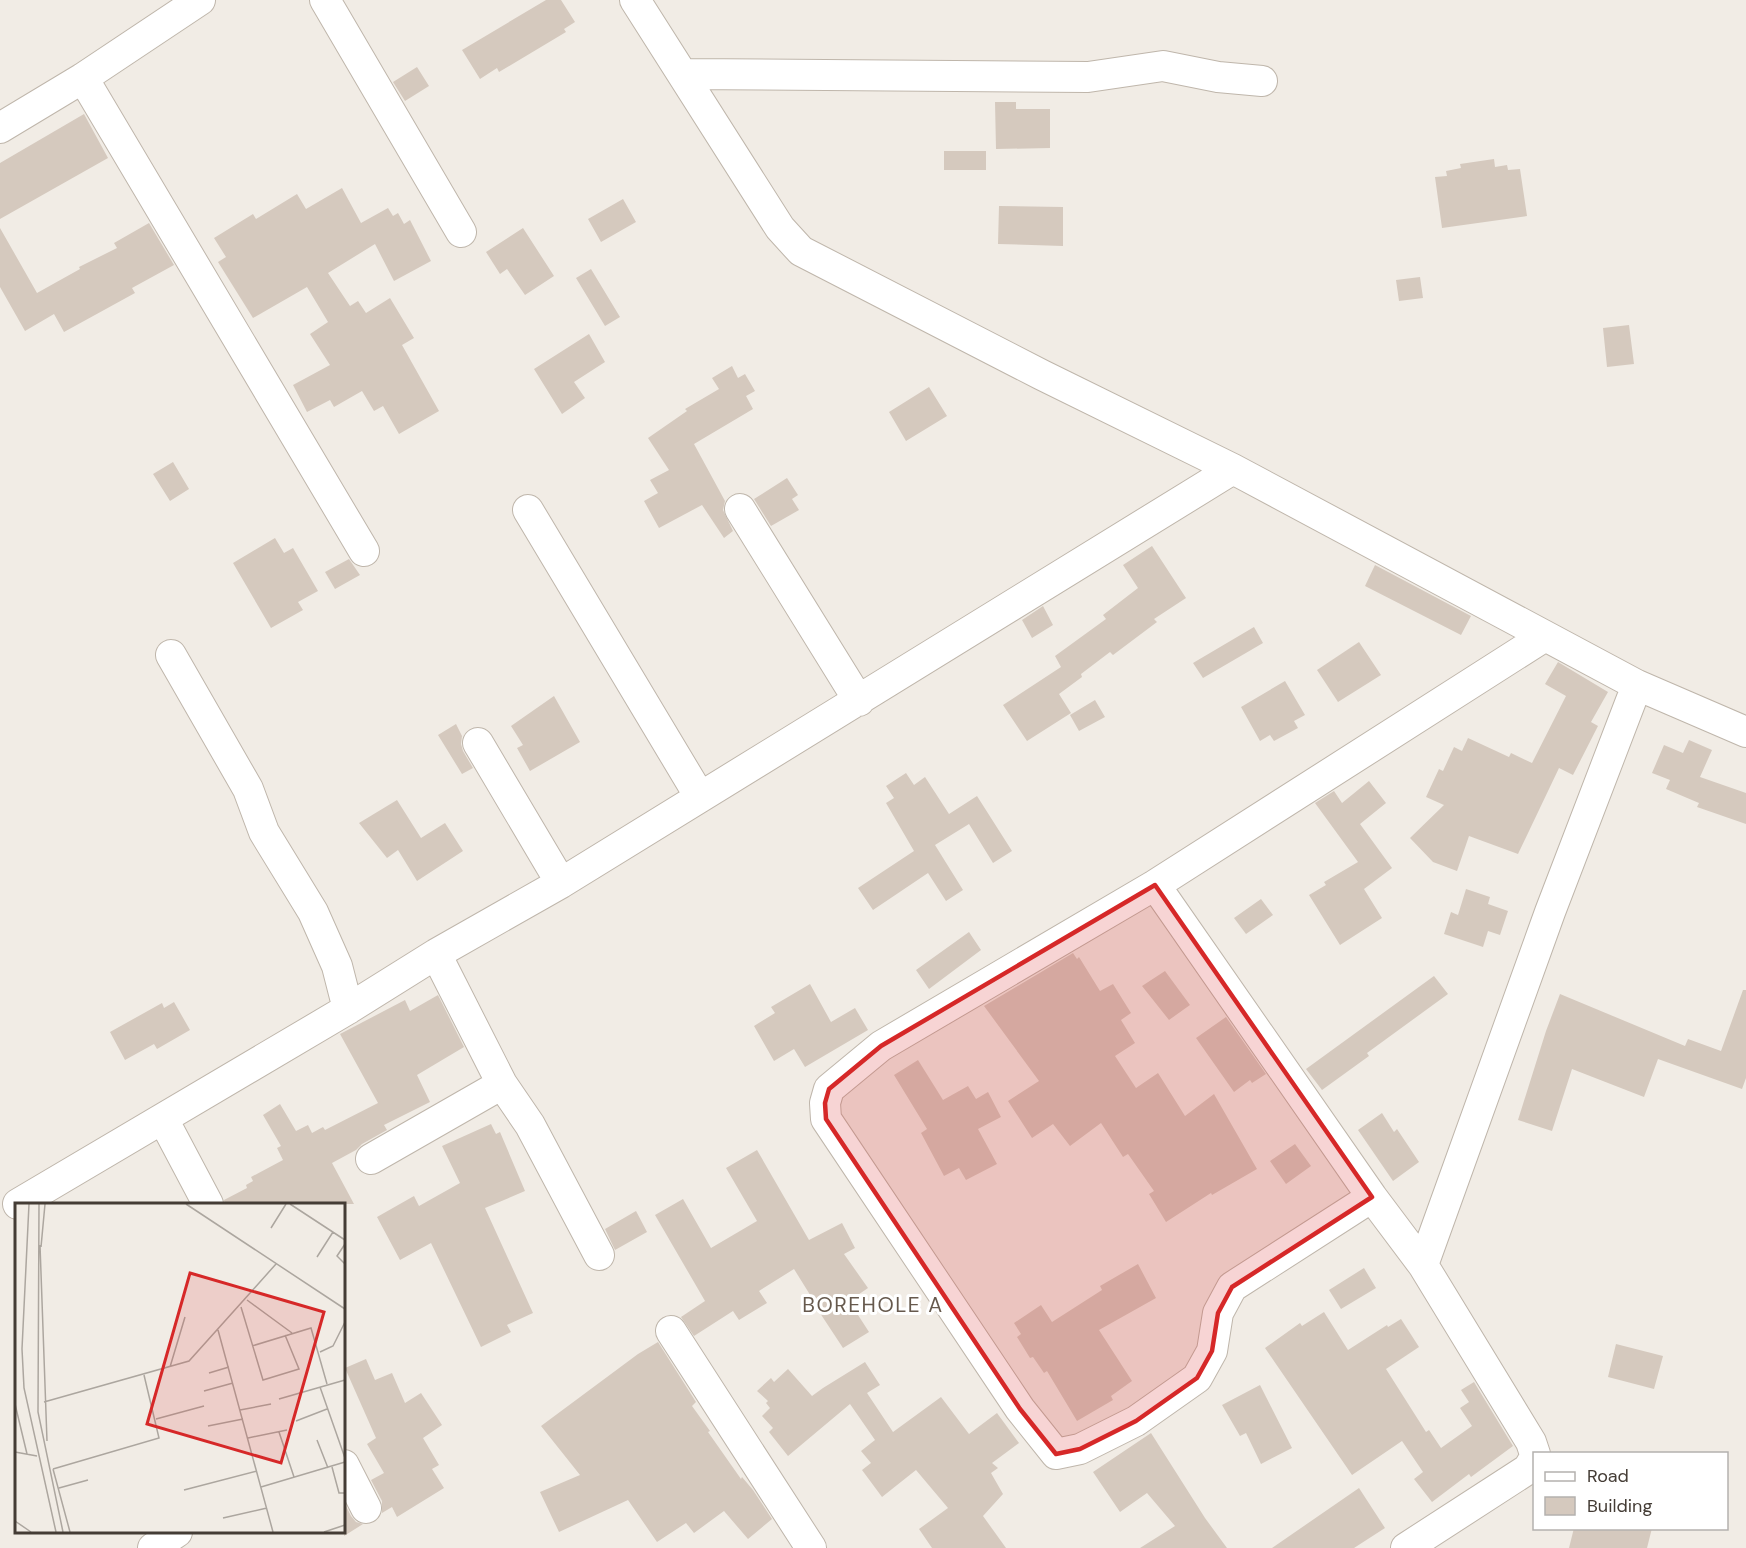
<svg xmlns="http://www.w3.org/2000/svg" width="1746" height="1548" font-family="'DM Sans',sans-serif">
<rect width="100%" height="100%" fill="#f1ece5"/>
<path fill="#d5c9be" d="M546,0h15l14,22 -11,7 2,3 -67,40 -2,-4 -17,11 -18,-29z
M417,67l12,19 -24,15 -12,-19z
M995,102h21v7h34v39l-54,1z
M84,114l24,44 -108,61v-56z
M944,151h42v19h-42z
M1494,159l1,8 12,-2 1,5 12,-1 7,47 -85,12 -7,-51 12,-1 -1,-5 15,-3 -1,-4z
M342,188l19,35 27,-15 5,8 5,-3 6,11 6,-4 21,41 -37,20 -19,-37 -47,29 22,33 8,-5 8,12 24,-15 24,40 -12,7 37,66 -40,23 -16,-28 -9,5 -12,-20 -28,16 -4,-7 -23,12 -14,-27 37,-20 -20,-31 18,-12 -21,-35 -54,31 -35,-56 8,-5 -12,-19 39,-24 3,5 41,-25 9,15z
M623,199l13,23 -35,20 -13,-23z
M999,206l64,1v39l-65,-2z
M149,223l25,42 -42,23 3,5 -71,39 -10,-18 -29,17 -25,-44v-59l37,65 43,-24 -1,-2 38,-19 -3,-5z
M523,228l31,48 -29,19 -18,-26 -7,5 -14,-22z
M591,269l29,48 -15,9 -29,-48z
M1420,277l3,21 -24,3 -3,-21z
M1629,325l5,39 -27,3 -4,-39z
M589,334l16,28 -31,20 11,16 -23,16 -28,-45z
M732,366l6,12 7,-4 10,17 -9,5 7,13 -59,35 31,57 -2,9 10,21 -9,7 -22,-33 -43,23 -15,-27 14,-8 -8,-13 19,-10 -21,-32 39,-27 -2,-2 34,-20 -7,-11z
M929,387l18,29 -41,25 -17,-29z
M173,462l16,27 -19,12 -17,-27z
M787,478l11,17 -6,4 7,11 -28,16 -17,-27z
M275,538l9,15 9,-5 25,43 -20,11 5,8 -32,18 -38,-65z
M1152,546l34,52 -32,21 3,3 -44,33 -3,-3 -29,22 1,3 -23,17 12,19 -44,28 -24,-36 58,-38 -6,-11 51,-37 -3,-4 35,-27 -15,-23z
M349,559l11,16 -25,14 -10,-17z
M1375,565l96,51 -10,19 -96,-49z
M1043,606l10,19 -21,13 -10,-18z
M1254,627l9,16 -60,35 -10,-15z
M1359,642l22,33 -43,27 -21,-32z
M1558,662l50,30 -17,30 7,4 -25,49 -14,-7 -41,86 -49,-18 -12,35 -24,-9 -23,-24 34,-33 -18,-8 13,-28 4,2 11,-24 8,4 6,-13 41,19 2,-4 21,10 34,-67 -21,-12z
M1285,681l20,34 -11,6 4,7 -24,13 -4,-6 -10,6 -19,-34z
M554,696l26,46 -50,29 -13,-23 6,-3 -12,-19z
M1095,700l10,17 -26,14 -9,-16z
M456,724l6,12 -1,8 2,7 10,17 -11,6 -24,-39z
M1689,740l23,10 -12,27 46,16v31l-49,-17 2,-4 -33,-14 4,-9 -18,-7 12,-28 19,8z
M906,773l8,12 11,-8 24,37 28,-18 35,55 -19,12 -24,-39 -34,21 28,45 -17,11 -18,-28 -55,37 -15,-22 56,-37 -28,-48 8,-5 -8,-12z
M1369,781l17,22 -26,21 32,44 -28,21 18,29 -42,27 -31,-50 17,-10 -2,-3 34,-20 -43,-59 19,-12 8,12z
M397,800l24,38 24,-15 18,28 -46,30 -19,-31 -11,8 -28,-35z
M1466,889l24,8 -2,7 20,7 -8,24 -12,-4 -5,16 -39,-13 7,-22 7,3z
M1261,899l12,16 -27,19 -12,-16z
M969,932l12,18 -52,39 -13,-19z
M1073,953l4,6 2,-2 21,34 13,-7 18,29 -10,7 14,23 -20,13 21,32 22,-15 27,43 29,-22 43,75 -45,26 -1,-2 -45,29 -17,-28 5,-3 -26,-37 -5,3 -22,-34 -31,23 -17,-22 -21,14 -24,-37 31,-20 -55,-75z
M1165,971l25,34 -21,15 -27,-34z
M1434,976l14,18 -81,59 2,3 -47,34 -16,-21z
M810,984l21,38 24,-14 13,22 -63,37 -11,-18 -20,12 -20,-35 21,-13 -4,-6z
M1743,990h3v88l-4,11 -84,-30 -14,38 -72,-28 -20,62 -34,-11 28,-89 14,-37 125,52 3,-7 33,12z
M438,995l26,52 -47,28 13,27 -46,23 3,5 -25,14 -6,6 -24,13 22,41h-129l-1,-4 23,-12 -1,-3 7,-4 -2,-4 32,-17 -6,-12 4,-2 -18,-31 17,-11 16,27 12,-6 4,8 11,-6 2,3 53,-27 -38,-69 65,-34 5,11z
M174,1002l16,28 -33,19 -3,-5 -29,16 -15,-28 52,-29 2,5z
M1226,1017l40,57 -14,9 -2,-3 -16,12 -38,-54z
M918,1060l25,40 25,-14 8,13 12,-7 13,25 -23,12 19,35 -31,16 -7,-12 -15,8 -23,-43 6,-4 -33,-54z
M1382,1113l12,19 3,-3 22,33 -26,19 -35,-51z
M491,1124l5,10 4,-2 25,59 -40,17 48,105 -26,12 4,7 -30,15 -50,-104 -31,17 -23,-43 37,-21 5,10 41,-23 -18,-37z
M1295,1144l16,22 -25,18 -16,-23z
M757,1150l52,90 33,-17 13,25 -11,6 24,34 -19,13 20,31 -26,16 -27,-41 1,-1 -23,-37 -35,22 8,12 -28,17 -6,-9 -39,25 -13,-19 24,-16 -50,-86 28,-16 28,49 46,-27 -31,-53z
M636,1211l11,21 -32,18 -10,-21z
M1138,1264l18,34 -57,32 33,51 -21,15 2,4 -36,21 -30,-50 -3,2 -11,-16 -3,1 -13,-21 4,-3 -7,-11 27,-18 11,17 50,-32 -2,-4z
M1364,1268l12,20 -35,21 -12,-19z
M1324,1312l24,38 39,-25 1,2 13,-8 18,28 -33,22 40,63 3,-2 12,18 31,-22 -12,-18 9,-6 -8,-12 13,-8 39,64 -42,31 -2,-3 -37,28 -18,-23 9,-7 -21,-31 -50,34 -87,-127 35,-25 2,3z
M658,1342l38,60 -4,4 18,25 -2,1 33,47 1,-2 11,13 19,29 -24,20 -24,-28 -30,22 -8,-10 -29,19 -29,-42 -69,32 -19,-40 40,-17 -39,-49 97,-72z
M1616,1344l47,12 -9,33 -46,-12z
M366,1359l9,21 17,-7 13,30 16,-10 21,32 -19,13 16,27 -7,4 12,19 -47,29 -5,-10 -10,6v-12l-11,-21 13,-7 -17,-29 9,-6 -31,-70z
M865,1362l15,23 -13,8 26,39 48,-35 28,37 28,-21 22,30 -27,20 6,5 -7,5 12,21 -20,22 23,32h-74l-13,-19 29,-21 -32,-38 -34,27 -20,-27 9,-7 -10,-12 14,-11 -25,-36 -62,52 -19,-24 4,-4 -11,-12 8,-8 -4,-5 2,-2 -11,-10 14,-13 3,4 14,-13 24,27 11,-8z
M1260,1385l32,63 -31,16 -15,-31 -6,3 -18,-31z
M1151,1433l54,85 22,30h-87l35,-22 -28,-33 -27,19 -27,-40z
M1359,1488l26,40 -31,20h-82z
M344,1502l7,14 5,6 7,2 -19,12z
M1574,1528h78l-5,20h-78z"/>
<g fill="none" stroke-linecap="round" stroke-linejoin="round">
<g stroke="#bfb6ab" stroke-width="32">
<path id="minor" d="M325,0l136,232
M635,0l145,228 21,23 241,124 191,94 404,216 109,47
M683,74l405,3 75,-11 55,11 44,4
M83,78l281,473
M0,128l83,-50 117,-78
M740,509l119,192
M528,510l172,287
M171,655l77,134 16,43 49,80 24,54 11,43
M478,743l83,140
M1155,885l217,312 51,68 108,177 4,12
M436,954l66,130 28,41 69,130
M163,1119l45,85
M371,1159l131,-75
M1372,1197l-140,90 -14,26 -6,38 -15,27 -61,43 -56,28 -24,5 -36,-45 -194,-290 -1,-16 4,-14 52,-43 274,-161 390,-249
M18,1204l330,-195 88,-55 125,-71 672,-414
M1423,1265l127,-353 87,-227
M671,1331l140,217
M344,1465l22,43
M153,1548l24,-16
M1406,1548l122,-79 6,-10"/>
</g>
<use href="#minor" stroke="#fff" stroke-width="30"/>
</g>
<path fill="#d62828" fill-opacity="0.2" stroke="#d62828" stroke-width="4.5" stroke-linejoin="round" d="M1155,885l217,312 -140,90 -14,26 -6,38 -15,27 -61,43 -56,28 -24,5 -36,-45 -194,-290 -1,-16 4,-14 52,-43z"/>
<g text-anchor="middle" stroke-width="6" stroke-linejoin="round" paint-order="stroke">
<g font-size="21" letter-spacing="1.5" fill="#66594d" stroke="#fff">
<text x="873" y="1312">BOREHOLE A</text>
</g>
</g>
<g transform="translate(15 1203)">
<rect width="330" height="330" fill="#f1ece5"/>
<path fill="none" stroke="#aca69f" stroke-width="1.5" d="M14,1l-7,145 2,39 32,144M24,1l-1,208 25,120M171,1l159,105M275,1l55,36M256,25l15,-24M330,41l-8,12 8,8M25,42l7,196M26,44l4,-43M302,54l16,-25M232,97l45,33M226,104l22,73 36,-11 -14,-34M203,127l55,202M237,143l59,-18 16,56M305,149l13,-6 12,-24M155,164l15,-50M194,170l20,-6M305,184l25,71M189,188l29,-8M264,196l66,-19M29,199l145,-41 87,-97M0,201l12,50M225,207l31,-6M141,216l48,-13M281,218l31,-12M193,223l35,-7M264,229l15,45M233,235l39,-8M302,237l11,28M0,249l22,4M317,264l7,26h6M38,266l17,63M38,266l106,-31 -15,-63M246,284l84,-25M44,285l29,-8M169,287l73,-19M208,315l44,-10M0,318l16,11M309,329l21,-7"/>
<path fill="#d62828" fill-opacity="0.15" stroke="#d62828" stroke-width="3" d="M175,70l134,39 -43,151 -134,-39z"/>
<rect width="330" height="330" fill="none" stroke="#443c35" stroke-width="3"/>
</g>
<rect x="1533" y="1452" width="195" height="78" fill="#ffffff" stroke="#b4b1ae" stroke-width="1.5"/>
<rect x="1545" y="1472" width="30" height="9" fill="#ffffff" stroke="#b4b1ae" stroke-width="1.5"/>
<text x="1587" y="1482" font-size="18" fill="#443c35">Road</text>
<rect x="1545" y="1497" width="30" height="18" fill="#d5c9be" stroke="#b4b1ae" stroke-width="1.5"/>
<text x="1587" y="1512" font-size="18" fill="#443c35">Building</text>
</svg>
